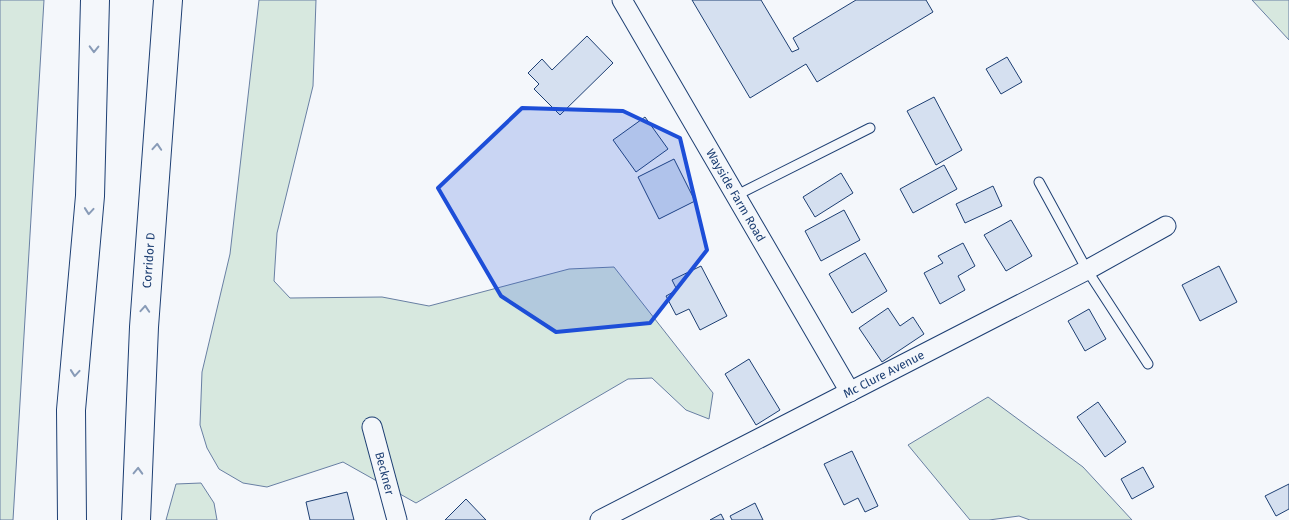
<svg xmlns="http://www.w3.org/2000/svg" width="1289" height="520" font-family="'Fira Sans',sans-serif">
<rect width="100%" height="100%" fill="#f4f7fb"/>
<path fill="#d7e8df" stroke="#687fa3" d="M0,0h44l-31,520h-13z
M259,0h57l-3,86 -36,147 -3,48 16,17 92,-1 47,9 140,-37 45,-2 99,126 -4,26 -23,-9 -34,-32 -24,1 -212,124 -73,-41 -76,25 -24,-4 -24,-14 -12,-21 -7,-23 2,-53 28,-118z
M1252,0h37v40z
M988,397l95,70 49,53h-102l-11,-4 -30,4h-19l-62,-75z
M201,483l13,20 3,17h-51l10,-36z"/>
<path fill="#d5e0f0" stroke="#1d3f73" d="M692,0h69l31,52 7,-3 -6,-11 63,-38h70l7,12 -116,70 -11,-18 -56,34z
M587,36l26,27 -53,52 -26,-26 5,-5 -11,-11 14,-14 10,11z
M1007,57l15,25 -21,12 -15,-25z
M934,97l28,53 -26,15 -29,-54z
M645,117l23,32 -32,23 -23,-32z
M674,159l21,42 -36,18 -21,-42z
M944,165l13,24 -44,24 -13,-24z
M841,173l12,20 -38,24 -12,-20z
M993,186l9,20 -37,17 -9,-19z
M844,210l16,30 -39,21 -16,-30z
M1011,220l21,36 -26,15 -22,-36z
M963,243l12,23 -17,10 7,14 -25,14 -16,-31 19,-10 -5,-7z
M865,253l22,38 -35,22 -23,-39z
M701,266l26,50 -27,14 -11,-21 -13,6 -10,-19 11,-6 -5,-10z
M1219,266l18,36 -37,19 -18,-36z
M888,308l12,18 13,-9 11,17 -42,28 -23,-34z
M1089,309l17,30 -21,12 -17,-30z
M749,359l31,51 -24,15 -31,-51z
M1098,402l28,40 -21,15 -28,-40z
M852,451l26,55 -13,6 -7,-14 -14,7 -20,-41z
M1143,467l11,20 -22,12 -11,-20z
M1289,484v25l-13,7 -11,-20z
M347,492l7,28h-44l-4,-18z
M466,499l20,21h-41z
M755,503l8,17h-31l-2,-4z
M721,514l3,6h-14z"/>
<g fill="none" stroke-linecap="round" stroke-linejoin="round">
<g stroke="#1d3f73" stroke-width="11">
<path id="service" d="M1039,182l48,88 61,94
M737,195l133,-67"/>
</g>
<g stroke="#1d3f73" stroke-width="21">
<g id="minor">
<path id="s1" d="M622,0l228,392"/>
<path id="s2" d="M372,427l25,93"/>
<path id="s3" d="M600,520l487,-250 79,-44"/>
</g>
</g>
<g stroke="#1d3f73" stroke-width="30">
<g id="motorway">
<path d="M72,520l-1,-110 19,-214 5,-196"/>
<path id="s4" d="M136,520l8,-193 24,-327"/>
</g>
</g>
<use href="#service" stroke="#f4f7fb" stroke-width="9"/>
<use href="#minor" stroke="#f4f7fb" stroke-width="19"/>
<use href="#motorway" stroke="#f4f7fb" stroke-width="28"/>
</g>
<defs><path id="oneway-chevron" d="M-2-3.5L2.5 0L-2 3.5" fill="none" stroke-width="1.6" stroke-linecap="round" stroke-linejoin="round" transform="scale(1.25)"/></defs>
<g stroke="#889bb7">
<use href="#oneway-chevron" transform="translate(94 49) rotate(91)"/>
<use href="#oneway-chevron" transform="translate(157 147) rotate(-86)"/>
<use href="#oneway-chevron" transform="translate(89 211) rotate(95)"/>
<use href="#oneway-chevron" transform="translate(145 309) rotate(-86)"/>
<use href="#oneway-chevron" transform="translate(75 373) rotate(95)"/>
<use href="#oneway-chevron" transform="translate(138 471) rotate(-88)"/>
</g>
<path fill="#1d4ed8" fill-opacity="0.2" stroke="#1d4ed8" stroke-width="4" stroke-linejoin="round" d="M522,108l101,3 57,27 27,112 -57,73 -94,9 -55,-36 -63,-108z"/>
<g text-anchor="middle" stroke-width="4" stroke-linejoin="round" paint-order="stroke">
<g font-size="12" fill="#1d3f73" stroke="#f4f7fb">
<text dy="4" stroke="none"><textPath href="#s1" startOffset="226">Wayside Farm Road</textPath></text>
<text dy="4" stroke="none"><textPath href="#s4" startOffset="260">Corridor D</textPath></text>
<text dy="4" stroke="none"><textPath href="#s3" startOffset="319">Mc Clure Avenue</textPath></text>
<text dy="4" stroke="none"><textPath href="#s2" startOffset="48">Beckner</textPath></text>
</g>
</g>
</svg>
